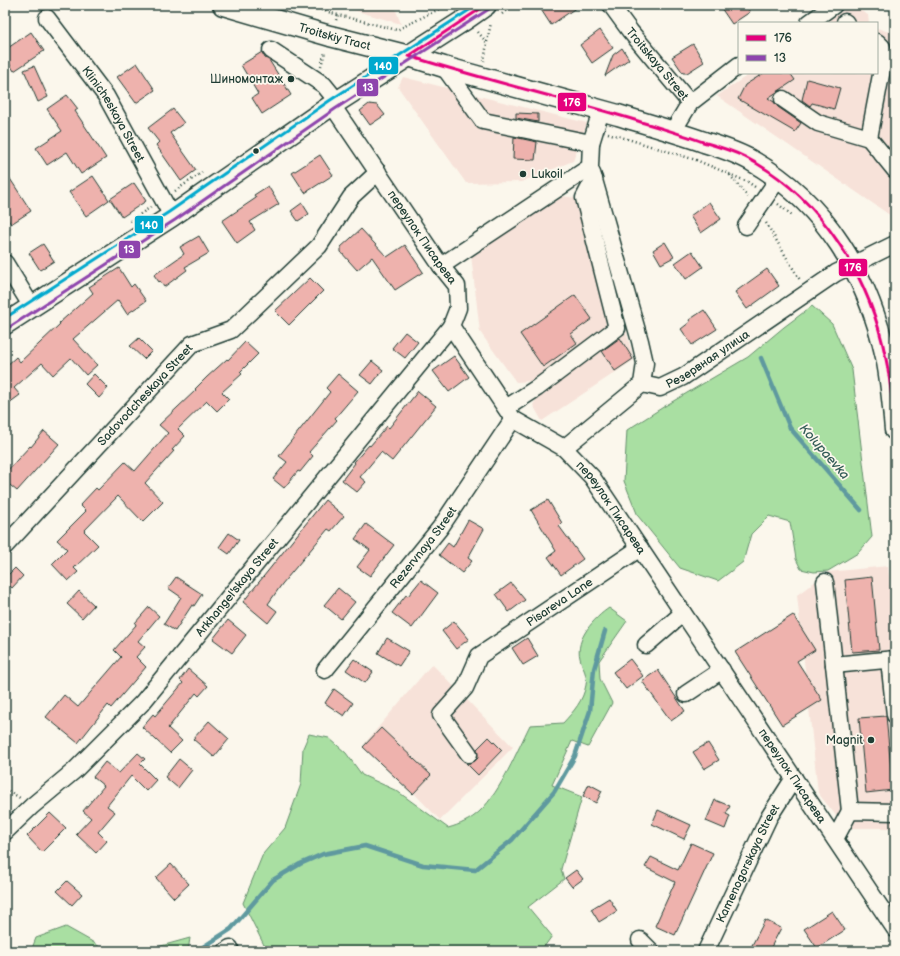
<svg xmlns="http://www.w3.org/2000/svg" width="900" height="956" font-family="'Balsamiq Sans',sans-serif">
<rect width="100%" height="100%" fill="#fbf7ec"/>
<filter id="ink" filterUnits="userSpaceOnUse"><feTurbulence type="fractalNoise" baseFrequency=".025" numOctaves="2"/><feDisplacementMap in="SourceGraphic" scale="8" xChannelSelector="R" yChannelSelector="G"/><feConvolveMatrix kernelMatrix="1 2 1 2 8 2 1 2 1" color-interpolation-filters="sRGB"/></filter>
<g filter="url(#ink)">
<path fill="#f7e2d9" d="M336,5h58l7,19z
M851,5l17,10 1,8h-45z
M877,28l18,6v183l-1,1 -177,-122 34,-23h126z
M403,77l184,46 -14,38 -52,21 -55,1 -68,-96z
M562,196l27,4 45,160 -92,61 -9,-16 7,-12 -7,-12 -17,1 -36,-50 -9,-77z
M888,566l7,70v192h-49l-28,-35 -21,-198 31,-23z
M432,664l81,83 -73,73 -75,-77z"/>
<path fill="#a9dfa2" stroke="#648e6b" d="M812,306l20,18 20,46 20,167 -14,16 -30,18 -14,1 -13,-3 -5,-10 -6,-37 -21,-6 -18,18 -8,28 -25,19 -38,-13 -42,-52 -14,-35 3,-51 38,-24 83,-49 36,-30z
M609,608l18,13 -28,40 1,18 12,24 -24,44 -16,-6 -20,44 30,12 -21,72 3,10 -36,28 24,29 -11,15h-269l-8,-6 -21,-42 20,-49 22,-26 16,-44 2,-36 6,-14 20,4 17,15 16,22 35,16 51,37c11,-3 23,-8 32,-17 21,-20 37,-60 50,-86l33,-2c11,-12 20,-22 23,-38 2,-11 -4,-17 -6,-27 -5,-19 14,-40 29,-50z
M66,927l25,14 15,10h-75l5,-13z
M190,938l-2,13h-45z"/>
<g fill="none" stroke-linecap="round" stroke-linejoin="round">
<path stroke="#5e999f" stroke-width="4.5" d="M761,358l29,70 71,82
M197,951l34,-22 42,-49 27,-16 23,-10 42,-8 58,19 52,5 37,-30 42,-48 21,-36 15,-45 4,-42 11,-38"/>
</g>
<path fill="#eeb2ad" stroke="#1f3d34" d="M538,5h42l-29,20z
M719,5h26l5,7 -18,12z
M600,30l13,18 -21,15 -12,-18z
M31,32l13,19 -30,20 -9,-14v-7z
M693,44l11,18 -17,11h-4l-11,-16z
M622,48l7,11 -24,17 8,-21z
M262,52l3,6 4,2 22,35 -29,19 -10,-16 6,-4 -17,-29z
M137,63l18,27 -19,13 -19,-26z
M34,66l14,31 -10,5 -14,-32z
M764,73h26l5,7 -27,18 6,4 4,5 23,16 -6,9 -57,-33 7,-14z
M807,79l33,9 -6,21 -22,-6 -2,3 -8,-6z
M67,95l11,14 -3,2 31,47 -25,16 -14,-22 -20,13 -11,-17 26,-17 -15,-22z
M369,104l8,1 8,10 -15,10 -10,-14z
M173,109l11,14 -14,10 26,37 -15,11 -25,-36 3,-3 -11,-14z
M516,113l22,1v8l-22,-4z
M514,137l23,5 -2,18 -22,-1z
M320,155l13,20 -28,18 -13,-20z
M5,171l26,40 -20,13 -6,-9z
M93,176l16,24 -23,16 -17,-24z
M134,183l12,18 -24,16 -12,-18z
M268,186l11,18 -29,18 5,8 -18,13 -15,-22 34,-23 -2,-3z
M709,202l12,17 -20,14 -11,-17z
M302,203l7,11 -11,7 -7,-10z
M361,229l26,28 18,-12 18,27 -28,18 -23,-33 -15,13 -16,-18v-5z
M199,236l10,17 -24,14 2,3 -23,17 -4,-6 -1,1 -5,-7 30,-21 -4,-7z
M665,242l9,15 -13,7 -8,-14z
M43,244l11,17 -14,9 -11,-17z
M692,251l11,16 -17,12 -11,-16z
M119,268l12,19 3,-3 12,17 -19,13 -9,-14 -45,39 24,26 -11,10 -15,-17 -18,17 -11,-12 -28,25 6,7 -15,11v-39l11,-10 4,5 40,-38 -1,-1 34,-30 -4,-6z
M767,269l12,17 -32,23 -12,-17z
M310,278l13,13 -34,34 -14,-14z
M575,295l17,24 -21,15 6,9 -34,24 -23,-33z
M704,310l13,19 -25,16 -11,-16 9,-7 -1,-2z
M405,332l13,10 -13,16 -13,-10z
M139,338l13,13 -8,8 -14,-13z
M620,338l13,21 -18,12 -13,-20z
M245,342l13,12 -18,18 2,2 -20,18 7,7 -12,12 -10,-10 -29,28 7,7 -13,14 2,1 -29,32 18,19 -20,20 -25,-26 -34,35 14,14 -24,23 4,4 -10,9 -16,-17 15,-15 -10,-9 29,-29 -6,-6 16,-17 2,2 27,-28 10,9 33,-38 -9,-8 37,-35 -1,-1 12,-12 20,-18 1,1z
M454,356l15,21 -20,15 -16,-21z
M372,361l11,9 -11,14 -12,-9z
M94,374l14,14 -9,10 -14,-14z
M338,374l20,17 -23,27 2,2 -28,32 4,4 -13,16 -2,-1 -14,17 -11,-9 14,-17 -8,-6 51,-64 -4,-4z
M418,391l18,15 -44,55 -11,-9 -21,25 6,5 -9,10 -15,-12 13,-17 -1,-1 15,-17 1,1 17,-20 2,2z
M44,431l15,13 -42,47 -12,-10v-8l25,-27 1,1z
M325,500l19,16 -13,15 -3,-2 -46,55 -14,20 9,7 -9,12 -25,-21z
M548,500l14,23 -3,3 24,33 -22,16 -13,-18 8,-6 -25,-41z
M468,520l16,9 -16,29 4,3 -10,12 -23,-18 9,-12 5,4z
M366,524l28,21 -24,31 -13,-9 13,-17 -15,-11z
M229,533l10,7 -10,14 -10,-7z
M15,568l8,8 -11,12 -7,-7v-3z
M176,577l26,17 -8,12 -2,-1 -17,26 -11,-7 17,-27 -13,-9z
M872,577l7,73 -27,2 -7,-72z
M421,580l17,13 -26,35 -20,-15 14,-18 2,1z
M511,583l14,17 -16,12 -13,-18z
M338,588l17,14 -14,17 -17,-14z
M79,591l15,14 -12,13 -15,-14z
M149,607l10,9 -21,25 7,6 -9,10 10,10 -35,41 -3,-3 -30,38 -32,-26 18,-22 14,12 43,-50 -7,-7 22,-25 -1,-2z
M793,615l22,35 -18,11 25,39 -40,25 -47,-73z
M228,620l18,15 -14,18 -19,-14z
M454,621l15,18 -13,10 -14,-18z
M387,638l22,13 -10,15 -21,-13z
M527,638l11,18 -15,9 -11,-17z
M354,659l19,13 -8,11 -19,-13z
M630,659l13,17 -17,13 -13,-17z
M188,669l20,17 -9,10 -3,-3 -28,35 14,13 -12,12 -28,-26 11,-13 2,2 28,-33 -3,-3z
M658,670l27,41 -14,10 -29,-40z
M334,689l19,14 -9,13 -19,-13z
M886,716l7,74 -27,3 -7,-75z
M209,721l20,18 -15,18 -21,-18z
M381,728l50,47 -18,19 -50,-47z
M489,737l13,13 -24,25 -12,-12h4l5,-2 3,-3 -1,-9z
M708,743l11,17 -15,9 -11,-17z
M138,753l7,6 -5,5 16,16 -10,11 -15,-15 -24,30 8,6 -17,20 9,9 -11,12 -20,-19 15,-16 -8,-7 21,-25 -11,-9 12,-15 14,11z
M179,759l13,11 -14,18 -13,-11z
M589,784l13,7 -6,12 -13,-7z
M715,800l15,6 -4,8 4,2 -5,13 -19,-8z
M658,810l33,15 -7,14 -32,-15z
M50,813l16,15 -24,24 -15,-16z
M691,843l22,10 -38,82 -20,-9 20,-44 -30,-15 6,-10 27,13z
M171,864l18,20 -15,14 -18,-20z
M576,870l7,9 -11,8 -7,-9z
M67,881l15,13 -10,11 -15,-14z
M609,898l8,13 -18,11 -8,-13z
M832,911l13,19 -28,18 -13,-19z
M765,920l16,8 -12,23h-20z"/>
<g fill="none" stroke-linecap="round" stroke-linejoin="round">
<g stroke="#1f3d34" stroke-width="19">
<g id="minor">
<path id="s1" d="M611,5l19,26 60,72"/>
<path id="s2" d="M47,18l59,78 66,120"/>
<path d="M845,22l1,1"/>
<path d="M809,23l25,-18"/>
<path d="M877,42l5,5 2,12 -15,79 26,32"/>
<path d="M271,50l53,35 13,16"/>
<path d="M444,67l39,54 108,22"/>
<path d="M783,99l35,24 51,15"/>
<path id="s3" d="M332,105l109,161 16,20 1,22 -7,18 62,93 51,29 28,29 303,452"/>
<path d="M673,131l17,-28 49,-38"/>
<path d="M592,173l48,168 5,22 -3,21"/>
<path d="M746,226l32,-47"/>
<path d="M5,263l27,44"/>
<path d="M441,266l149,-99 1,-24 10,-32"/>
<path d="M506,408l31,-20 80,-60 -33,-130 10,-19"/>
<path id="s4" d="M564,448l78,-64 18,4 23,-11 153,-104 59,-29"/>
<path id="s5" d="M5,546l187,-202 39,-14 88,-84 32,-49 27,-25"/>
<path d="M825,582l25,229"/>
<path d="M646,645l37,-32"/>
<path d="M889,660l6,55"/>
<path d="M834,665l61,-6"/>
<path id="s6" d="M325,670l115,-142 73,-109"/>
<path d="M686,694l36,-24"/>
<path id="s7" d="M469,754l-28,-39 24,-27 14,-32 161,-108"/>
<path id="s8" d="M5,832l27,-26 42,-35 68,-68 309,-377"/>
<path d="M835,839l15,-28 45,1"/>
<path d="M640,940l11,11"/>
<path d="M226,951l4,-3"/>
<path id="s9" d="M706,951l63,-134 25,-39"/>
</g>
</g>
<g stroke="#1f3d34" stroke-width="23">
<g id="major">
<path id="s10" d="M223,5l107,31 79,20 35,11c58,16 116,32 174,48 29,9 58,17 86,27 16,5 33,10 48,19 74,42 116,115 134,196 5,24 7,49 9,73"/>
<path d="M5,324l167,-108 160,-111 134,-86 20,-14"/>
</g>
</g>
<path stroke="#1f3d34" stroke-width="2.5" stroke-dasharray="1 3" stroke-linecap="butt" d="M306,5l32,10
M502,14l11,-9
M336,20l2,-5 59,15 50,-25
M478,32l9,11 -3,18
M487,42l4,-19
M321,66l4,-14
M608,133l88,27 52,22 7,5
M730,175l18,22
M175,191l29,-20
M778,204l15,12
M130,221l21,-14
M766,223l34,57
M5,789l15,9"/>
<use href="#minor" stroke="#fbf7ec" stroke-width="16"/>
<use href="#major" stroke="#fbf7ec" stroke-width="20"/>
<g stroke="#fbf7ec" stroke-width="6">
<path id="bus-1" d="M409,56c76,24 153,42 229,65 22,7 43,13 65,21 14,4 28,8 42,15 76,39 125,120 141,202 5,23 7,47 9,71
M409,56l77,-51"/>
</g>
<g stroke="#fbf7ec" stroke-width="6">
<path id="bus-2" d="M8,328l167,-108 160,-111 154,-100"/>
</g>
<g stroke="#fbf7ec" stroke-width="6">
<path id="bus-3" d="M5,318l164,-106 160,-111 148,-96"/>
</g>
<use href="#bus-1" stroke="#e5007d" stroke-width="3"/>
<use href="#bus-2" stroke="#8e44ad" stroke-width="3"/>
<use href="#bus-3" stroke="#00a9ce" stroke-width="3"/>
</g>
</g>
<g fill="#1f3d34" stroke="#fbf7ec" stroke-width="1.5">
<circle cx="291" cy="79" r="4"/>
<circle cx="256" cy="151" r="3.5"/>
<circle cx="523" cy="174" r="4"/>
<circle cx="871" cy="740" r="4"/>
</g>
<g text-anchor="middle" stroke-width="3.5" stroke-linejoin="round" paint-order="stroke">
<g font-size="12" fill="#1f3d34" stroke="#fbf7ec">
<text dy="4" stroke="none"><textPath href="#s10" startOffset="116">Troitskiy Tract</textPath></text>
<text dy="4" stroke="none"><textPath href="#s1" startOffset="75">Troitskaya Street</textPath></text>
<text dy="4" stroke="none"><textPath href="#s2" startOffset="117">Klinicheskaya Street</textPath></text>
<text dy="4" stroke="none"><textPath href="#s3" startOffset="160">переулок Писарева</textPath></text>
<text dy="4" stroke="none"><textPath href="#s4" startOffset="175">Резервная улица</textPath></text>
<text dy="4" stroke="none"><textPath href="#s5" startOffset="206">Sadovodcheskaya Street</textPath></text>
<text dy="4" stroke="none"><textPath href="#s3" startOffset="508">переулок Писарева</textPath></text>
<text dy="4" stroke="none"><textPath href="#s6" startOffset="157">Rezervnaya Street</textPath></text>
<text dy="4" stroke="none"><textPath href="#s8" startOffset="338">Arkhangel'skaya Street</textPath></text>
<text dy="4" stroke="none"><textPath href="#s7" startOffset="216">Pisareva Lane</textPath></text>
<text dy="4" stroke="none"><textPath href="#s3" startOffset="832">переулок Писарева</textPath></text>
<text dy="4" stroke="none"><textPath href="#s9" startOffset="97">Kamenogorskaya Street</textPath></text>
</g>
<g font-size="12" fill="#1f3d34" stroke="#fbf7ec" text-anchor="end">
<text x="283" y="83">Шиномонтаж</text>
<text x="531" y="178" text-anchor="start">Lukoil</text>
<text x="863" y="744">Magnit</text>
</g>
<g font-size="13" font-style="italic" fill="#345c58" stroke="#fbf7ec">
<text transform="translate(825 451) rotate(49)" y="5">Kolupaevka</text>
</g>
</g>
<g stroke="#fbf7ec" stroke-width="1.5">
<rect x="368" y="56" width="31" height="19" rx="4" fill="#00a9ce"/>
<rect x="356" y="78" width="23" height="19" rx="4" fill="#8e44ad"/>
<rect x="557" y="92" width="30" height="20" rx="4" fill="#e5007d"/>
<rect x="134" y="215" width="30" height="19" rx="4" fill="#00a9ce"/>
<rect x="118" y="240" width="23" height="19" rx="4" fill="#8e44ad"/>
<rect x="838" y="258" width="30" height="19" rx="4" fill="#e5007d"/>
</g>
<g font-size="11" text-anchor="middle" font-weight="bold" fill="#fff">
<text x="383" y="70">140</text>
<text x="368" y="91">13</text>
<text x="572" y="106">176</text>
<text x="149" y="229">140</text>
<text x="129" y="253">13</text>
<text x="853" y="271">176</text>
</g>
<rect width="900" height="956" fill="none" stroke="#fbf7ec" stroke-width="20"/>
<rect x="10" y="10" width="880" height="936" fill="none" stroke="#1f3d34" stroke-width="1.5" filter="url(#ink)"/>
<rect x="738" y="22" width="140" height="52" fill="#fbf7ec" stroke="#a3ada2"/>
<rect x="746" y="35" width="20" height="6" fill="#e5007d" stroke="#a3ada2"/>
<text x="774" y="42" font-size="12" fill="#1f3d34">176</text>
<rect x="746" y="55" width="20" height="6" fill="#8e44ad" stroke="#a3ada2"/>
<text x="774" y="62" font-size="12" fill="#1f3d34">13</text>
</svg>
